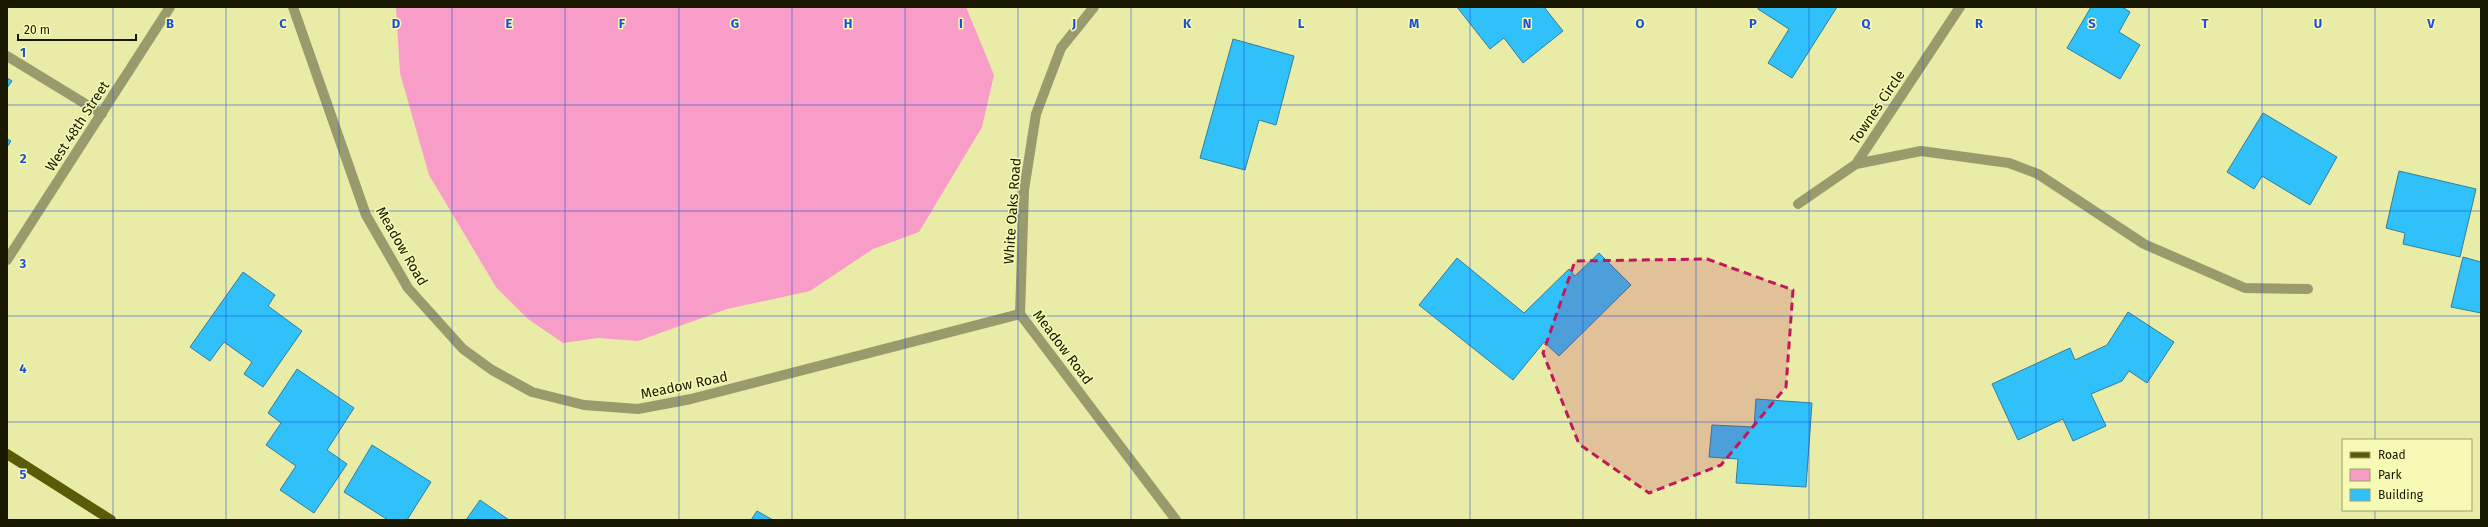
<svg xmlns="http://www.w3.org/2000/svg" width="2488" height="527" font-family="'Fira Sans',sans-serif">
<rect width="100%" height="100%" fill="#e9eca7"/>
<path fill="#f79dc8" d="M396,7h570l28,68 -12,52 -63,105 -46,17 -63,42 -83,18 -89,32 -40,-3 -35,5 -35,-24 -32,-32 -67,-112 -29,-102z"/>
<path fill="#30c1fa" stroke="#337e9e" d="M1457,7h87l19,24 -40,32 -19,-25 -14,11z
M1759,7h78l-45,71 -24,-15 21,-34 -31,-20z
M2091,7h31l8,5 -11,20 21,13 -20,34 -53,-31z
M1233,39l61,17 -18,69 -17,-5 -14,50 -45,-12z
M7,78l5,3 -5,7z
M2263,113l74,44 -27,48 -48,-29 -8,13 -27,-17z
M7,139l4,2 -4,6z
M2399,171l77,18 -16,68 -57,-13 2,-11 -19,-5z
M1599,253l32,32 -72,71 -15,-14 -31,38 -94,-75 38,-47 67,55 45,-44 6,7z
M2463,257l18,5v51l-30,-6z
M243,272l32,23 -7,11 34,25 -39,56 -19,-13 8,-12 -28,-20 -14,19 -20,-14z
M2128,312l46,30 -27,41 -18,-12 -7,10 -31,13 15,32 -33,15 -10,-22 -45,21 -26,-56 78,-36 5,12 32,-15z
M297,369l57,39 -27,42 20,14 -33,49 -34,-23 16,-24 -30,-21 15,-22 -13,-10z
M1756,399l56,4 -6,84 -70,-4 2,-24 -29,-2 3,-32 42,2z
M372,445l59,37 -24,38h-19l-44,-28z
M480,500l29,20h-43z
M757,511l16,9h-22z"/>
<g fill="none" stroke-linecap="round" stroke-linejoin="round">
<path stroke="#999b6d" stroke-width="10" d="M293,7l73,208 42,73 55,61 29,21 40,22 52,13 54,4 53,-10 329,-85 156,206
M7,56l95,58
M1856,164l65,-13 88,12 29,11 106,70 101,44 63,1
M1798,204l58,-40 104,-157
M7,260l163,-253
M1020,314l4,-124 12,-76 25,-66 33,-41"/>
<path stroke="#5a5a08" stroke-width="10" d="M7,454l104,66"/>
</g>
<path fill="#c2185b" fill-opacity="0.2" stroke="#c2185b" stroke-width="3" stroke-dasharray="8 5" stroke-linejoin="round" d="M1707,259l86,31 -7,97 -65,78 -72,28 -70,-49 -36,-91 32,-92z"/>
<path fill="none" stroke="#1d4ed8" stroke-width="1" stroke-opacity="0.55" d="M113,7v513M226,7v513M339,7v513M452,7v513M565,7v513M679,7v513M792,7v513M905,7v513M1018,7v513M1131,7v513M1244,7v513M1357,7v513M1470,7v513M1583,7v513M1696,7v513M1809,7v513M1923,7v513M2036,7v513M2149,7v513M2262,7v513M2375,7v433M7,105h2474M7,211h2474M7,316h2474M7,422h2474M2375,510v10"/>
<g text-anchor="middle" stroke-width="3" stroke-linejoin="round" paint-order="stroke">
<g font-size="14" fill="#181800" stroke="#f6fab4">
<text transform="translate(1877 107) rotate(-56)" y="5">Townes Circle</text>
<text transform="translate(77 126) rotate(-57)" y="5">West 48th Street</text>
<text transform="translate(1012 211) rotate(-86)" y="5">White Oaks Road</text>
<text transform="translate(402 246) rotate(60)" y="5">Meadow Road</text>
<text transform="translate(1063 347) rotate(53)" y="5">Meadow Road</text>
<text transform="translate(684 385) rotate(-12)" y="5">Meadow Road</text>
</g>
</g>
<g font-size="13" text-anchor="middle" font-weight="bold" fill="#1d4ed8" stroke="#f6fab4" stroke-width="3" stroke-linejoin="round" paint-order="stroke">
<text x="170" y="28">B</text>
<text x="283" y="28">C</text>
<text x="396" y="28">D</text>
<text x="509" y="28">E</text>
<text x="622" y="28">F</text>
<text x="735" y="28">G</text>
<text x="848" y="28">H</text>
<text x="961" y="28">I</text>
<text x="1074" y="28">J</text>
<text x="1187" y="28">K</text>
<text x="1301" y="28">L</text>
<text x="1414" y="28">M</text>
<text x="1527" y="28">N</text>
<text x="1640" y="28">O</text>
<text x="1753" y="28">P</text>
<text x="1866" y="28">Q</text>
<text x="1979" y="28">R</text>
<text x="2092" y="28">S</text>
<text x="2205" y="28">T</text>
<text x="2318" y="28">U</text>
<text x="2431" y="28">V</text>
<text x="23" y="57">1</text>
<text x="23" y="163">2</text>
<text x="23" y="268">3</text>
<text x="23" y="373">4</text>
<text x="23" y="479">5</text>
</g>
<rect width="2488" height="527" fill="none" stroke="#181800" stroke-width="16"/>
<rect x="2342" y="439" width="130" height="72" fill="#f6fab4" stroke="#9da06c"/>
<rect x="2350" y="452" width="20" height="6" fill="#5a5a08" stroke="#9da06c"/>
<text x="2378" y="459" font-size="12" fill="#181800">Road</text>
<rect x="2350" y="469" width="20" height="12" fill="#f79dc8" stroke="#9da06c"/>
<text x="2378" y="479" font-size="12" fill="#181800">Park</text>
<rect x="2350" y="489" width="20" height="12" fill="#30c1fa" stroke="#9da06c"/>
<text x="2378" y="499" font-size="12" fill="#181800">Building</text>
<path d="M18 34v6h118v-6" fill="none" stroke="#181800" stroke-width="2"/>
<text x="24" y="34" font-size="12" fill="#181800" stroke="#f6fab4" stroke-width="3" paint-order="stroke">20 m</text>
</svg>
